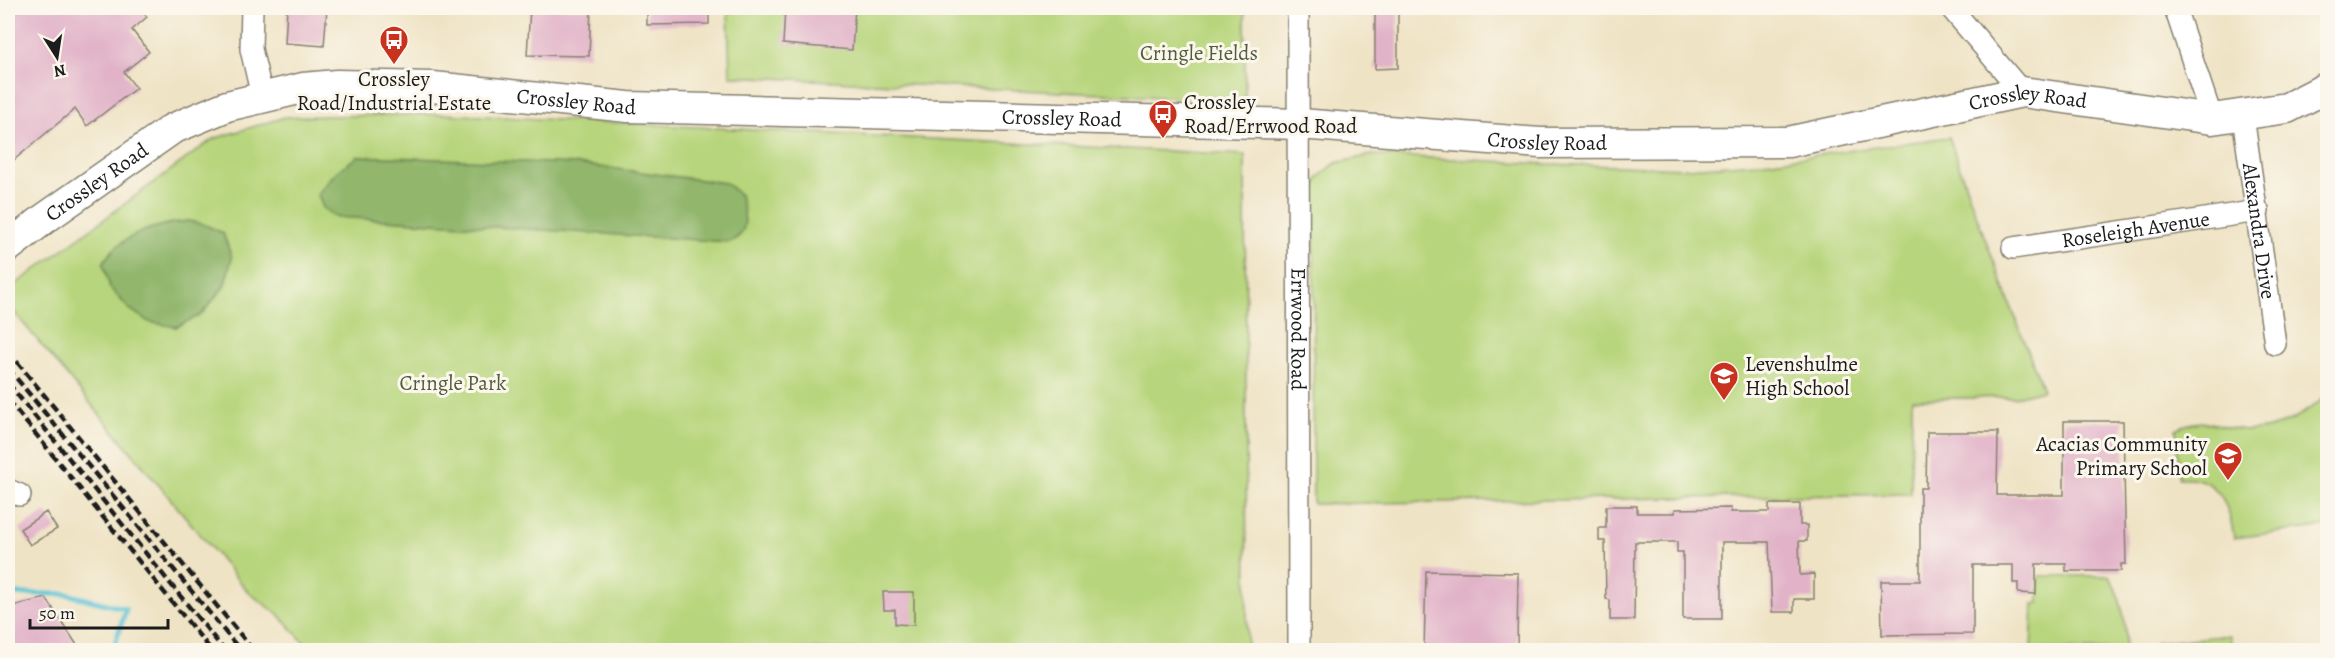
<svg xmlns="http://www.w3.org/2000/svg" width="2335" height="658" font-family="Alegreya,serif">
<rect width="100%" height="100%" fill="#fbf7ec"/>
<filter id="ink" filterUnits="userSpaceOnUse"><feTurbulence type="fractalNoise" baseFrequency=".0167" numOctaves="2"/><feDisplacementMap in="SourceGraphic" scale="12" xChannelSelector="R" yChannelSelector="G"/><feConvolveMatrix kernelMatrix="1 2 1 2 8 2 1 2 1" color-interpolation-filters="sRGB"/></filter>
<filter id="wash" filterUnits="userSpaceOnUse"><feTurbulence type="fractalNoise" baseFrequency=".008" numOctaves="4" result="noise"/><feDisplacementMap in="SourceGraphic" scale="24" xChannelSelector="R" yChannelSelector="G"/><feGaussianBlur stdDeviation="1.35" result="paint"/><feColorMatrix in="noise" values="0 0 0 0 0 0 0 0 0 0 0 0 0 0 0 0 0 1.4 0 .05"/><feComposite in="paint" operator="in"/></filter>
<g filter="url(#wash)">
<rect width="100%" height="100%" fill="#efe3c5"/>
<path fill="#b7d57c" stroke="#6a784c" stroke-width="1.5" d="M728,8h517v93l-515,-25z
M444,114l801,41 2,495 -937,-1 -32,-35 -29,-21 -241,-288v-15l205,-151 72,-22z
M1949,137l26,75 68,178 -28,7 -103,2 -1,95 -598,10 1,-316 6,-12 16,-13 36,-8 175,9 141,4 69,-5z
M2327,395v131l-93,12c-5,-34 -15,-63 -55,-60l-3,-49c32,-15 42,0 72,1 29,2 59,-17 79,-35z
M2039,576h71c12,28 18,44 14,74h-93l2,-46 6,-1z
M2230,635l2,15h-76l-1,-7z"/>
<path fill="#91b66c" stroke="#566944" stroke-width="1.5" d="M358,156l219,8 149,19 14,12c4,18 12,38 -10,47l-394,-25 -13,-9 -5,-14 18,-22z
M188,221l15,3 20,9 9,25 -8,29 -23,28 -25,12 -27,-5 -21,-14 -18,-20 -7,-25c16,-28 54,-39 85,-42z"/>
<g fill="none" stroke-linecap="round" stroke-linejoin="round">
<path stroke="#5bc4d6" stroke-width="5" d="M8,594h58l60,15 -13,41"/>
</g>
<g id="blocks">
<path fill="#e1b2c8" d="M8,8h132l7,9 -15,13 17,22 -25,20 12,16 -49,38 -12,-17 -67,56z
M287,8h40l-3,38 -39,-3z
M530,8h61l-2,48 -62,-1z
M647,8h62v16l-62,1z
M785,8h70l-3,42 -69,-6z
M1375,8h23v60l-23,1z
M2064,421h59l3,143h-5v7h-55v-7h-30v30l-18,-1v-10h-5v-18h-40v69l-91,1 -1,-54h39v-93h6l1,-56h71l-1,63h67z
M1769,504h31v21h7v16h-8l1,34 14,-1v25h-20v13h-22l-3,-70h-47v77h-39v-67h-6v-10h-42l-1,78h-24v-20l-4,-1 -1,-58h-6v-13h7v-22h31v7h38v-4l56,-1v4h38z
M46,512l11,17 -27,16 -10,-16z
M1426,571l92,2 -1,78h-93z
M883,592h31v33l-19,-1v-14h-11z
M46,598l35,53h-73v-44z"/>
</g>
</g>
<g filter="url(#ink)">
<use href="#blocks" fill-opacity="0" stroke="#868070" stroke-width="1.5"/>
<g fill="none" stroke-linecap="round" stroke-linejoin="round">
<g stroke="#868070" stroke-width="24">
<g id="street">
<path d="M252,8l-1,41 11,47"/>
<path id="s1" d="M1298,8l1,642"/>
<path d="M1951,8l71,84"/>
<path d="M2175,8l37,111"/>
<path id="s2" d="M2243,116l32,228"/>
<path id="s3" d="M2013,248l245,-37"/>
<path d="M8,490l12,5"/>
</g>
</g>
<g stroke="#868070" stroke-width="33">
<g id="secondary">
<path id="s4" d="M8,247l36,-28 128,-90 55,-23 76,-18 34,-3 96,2 195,20 672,17 240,19 248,-1 234,-50 190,27 75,-11 41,-21"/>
</g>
</g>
<use href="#street" stroke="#fff" stroke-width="21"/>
<use href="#secondary" stroke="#fff" stroke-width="30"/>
<path stroke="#1c1c1c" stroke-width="4.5" stroke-dasharray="9 4.5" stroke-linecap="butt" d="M8,351l245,299
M8,368l232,282
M8,383l216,267
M8,400l203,250"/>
</g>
</g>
<defs>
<g id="bus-pin" transform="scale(1.5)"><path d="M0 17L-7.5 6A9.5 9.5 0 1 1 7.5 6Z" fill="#c8321e" stroke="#fbf7ec"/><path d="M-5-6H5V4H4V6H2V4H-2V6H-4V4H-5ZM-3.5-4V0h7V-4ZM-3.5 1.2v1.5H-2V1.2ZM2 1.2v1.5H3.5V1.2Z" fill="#fff"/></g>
<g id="school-pin" transform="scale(1.5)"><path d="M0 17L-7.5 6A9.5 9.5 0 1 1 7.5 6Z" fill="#c8321e" stroke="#fbf7ec"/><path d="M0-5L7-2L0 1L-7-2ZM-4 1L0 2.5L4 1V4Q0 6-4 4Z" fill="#fff"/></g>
</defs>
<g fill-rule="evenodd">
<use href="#bus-pin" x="394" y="40"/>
<use href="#bus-pin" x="1163" y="114"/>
<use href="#school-pin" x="1724" y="376"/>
<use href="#school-pin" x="2228" y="456"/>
</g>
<g text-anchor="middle" stroke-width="6" stroke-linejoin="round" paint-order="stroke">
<g font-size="21" fill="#525d3e" stroke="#fbf7ec">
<text x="1199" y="60">Cringle Fields</text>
<text x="453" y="390">Cringle Park</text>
</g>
<g font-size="21" fill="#1c1c1c" stroke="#fbf7ec" text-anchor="start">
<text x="394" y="86" text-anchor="middle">Crossley<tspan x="394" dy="24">Road/Industrial Estate</tspan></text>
<text x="1184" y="109">Crossley<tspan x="1184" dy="24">Road/Errwood Road</tspan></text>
<text x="1745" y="371">Levenshulme<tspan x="1745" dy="24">High School</tspan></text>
<text x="2207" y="451" text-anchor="end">Acacias Community<tspan x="2207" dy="24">Primary School</tspan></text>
</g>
<g font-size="21" fill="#1c1c1c" stroke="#fbf7ec">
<text dy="7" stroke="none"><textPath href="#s4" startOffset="614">Crossley Road</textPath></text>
<text dy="7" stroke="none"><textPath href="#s4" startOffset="2072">Crossley Road</textPath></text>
<text dy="7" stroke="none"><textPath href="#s4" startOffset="1100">Crossley Road</textPath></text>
<text dy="7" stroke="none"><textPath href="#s4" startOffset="1586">Crossley Road</textPath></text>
<text dy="7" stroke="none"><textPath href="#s4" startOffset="110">Crossley Road</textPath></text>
<text dy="7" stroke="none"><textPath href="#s3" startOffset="124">Roseleigh Avenue</textPath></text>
<text dy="7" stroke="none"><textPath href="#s2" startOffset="116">Alexandra Drive</textPath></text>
<text dy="7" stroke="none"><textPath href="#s1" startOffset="321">Errwood Road</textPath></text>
</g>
</g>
<rect width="2335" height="658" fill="none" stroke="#fbf7ec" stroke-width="30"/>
<g transform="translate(57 57) rotate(168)" stroke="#fbf7ec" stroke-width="4.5" paint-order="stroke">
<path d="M0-4.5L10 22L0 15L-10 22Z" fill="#1c1c1c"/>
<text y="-9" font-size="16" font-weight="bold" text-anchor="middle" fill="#1c1c1c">N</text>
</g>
<path d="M30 619v9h138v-9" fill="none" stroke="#1c1c1c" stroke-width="3"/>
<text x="39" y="619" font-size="18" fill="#1c1c1c" stroke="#fbf7ec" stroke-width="4.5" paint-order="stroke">50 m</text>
</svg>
